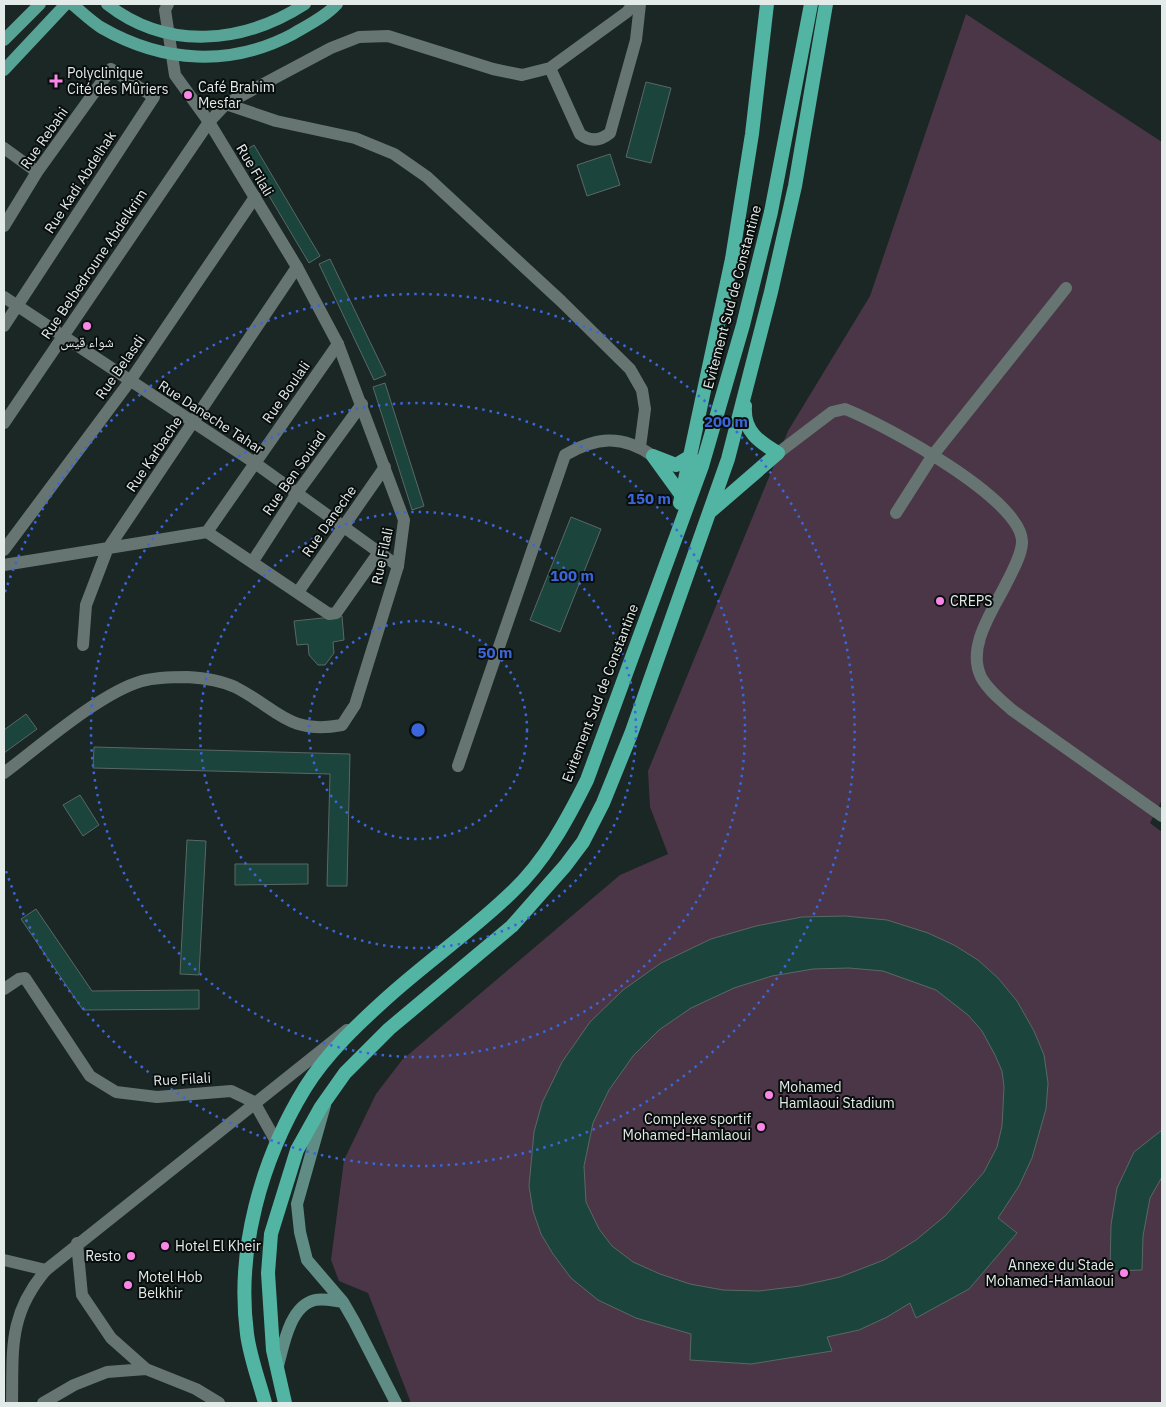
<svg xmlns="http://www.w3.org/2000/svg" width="1166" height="1407" font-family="'IBM Plex Sans','Noto Naskh Arabic',sans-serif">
<rect width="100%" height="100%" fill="#1a2724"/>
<path fill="#4a3646" d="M966,14l196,128v658l-12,23 12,9v571h-751l-43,-110 -29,-12 -8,-21 13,-100 32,-66 26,-34 218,-185 48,-21 -18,-47 -2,-36 140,-340 82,-135z"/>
<path fill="#1b443c" stroke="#5a6865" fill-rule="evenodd" d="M646,82l25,6 -20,75 -25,-6z
M254,145l66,111 -11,7 -66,-111z
M610,154l10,31 -33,11 -10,-31z
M330,259l56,116 -12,5 -55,-116z
M385,383l39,123 -12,4 -39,-123z
M571,517l30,12 -41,103 -30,-12z
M342,616l2,24 -11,2 1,11 -9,12h-7l-9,-10 -1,-11 -11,1 -3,-24z
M26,714l11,15 -33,24v-23z
M94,747l256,7 -3,132h-20l3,-112 -237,-6z
M80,795l19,30 -16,11 -20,-31z
M187,840l19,1 -7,134 -19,-1z
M235,864h73v20l-73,1z
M36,909l56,82 107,-1v19l-116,1 -62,-91z
M845,916l42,4 41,13 26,12 24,15 20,18 19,23 17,30 10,24 4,28 -2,26 -14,49 -13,28 -21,32 19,15 -48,56 -53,29 -6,-15 -23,14 -28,13 -32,7 5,14 -81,13 -61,-4 1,-26 -55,-16 -38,-18 -27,-22 -18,-24 -12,-20 -8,-23 -4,-25 5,-54 8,-29 20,-41 28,-40 33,-32 38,-27 50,-24 45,-13 46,-9zM849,968l34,3 53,19 32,25 14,16 13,24 7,16 2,16 -2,39 -5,21 -13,25 -13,15 -26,29 -29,24 -32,20 -44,17 -40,9 -41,5 -36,-1 -33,-6 -30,-10 -27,-12 -21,-16 -13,-17 -13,-27 -2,-36 9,-43 16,-33 24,-34 26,-26 32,-22 43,-20 38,-12 41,-7z
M1162,1130v47l-12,21 -7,38 -1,34 -32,1 1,-46 6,-37 17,-36z"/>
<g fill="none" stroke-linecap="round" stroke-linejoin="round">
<path stroke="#677572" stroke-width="12" d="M550,68l30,66c10,8 20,7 30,-1l26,-93 4,-36
M226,104l50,17 79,17 39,16 33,23 134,124 69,68 12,21 3,19 -5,38
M4,148l33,24
M4,226l33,-54 74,-103 43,28 -150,229
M4,297l251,166 143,103
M4,423l205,-301 17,-18 105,-56 28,-11 29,-1 105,33 29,6 28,-7 77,-56 6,-8
M778,453l54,-41 13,-3c36,14 180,91 177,134 -1,13 -9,27 -15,39 -13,27 -41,64 -26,95 7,13 20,23 31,33l150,106
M896,513l37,-58 133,-167
M207,532l131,-188
M4,550l126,-169 125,-184
M253,561l44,-68 65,-89
M4,565l203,-33 122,82 7,-1 43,-61
M298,592l87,-125
M83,645l3,-40 21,-55 190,-283
M458,766l107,-311c31,-18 57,-21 88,1
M4,1260l42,10"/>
<path stroke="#677572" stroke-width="12" d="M4,773c36,-27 96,-80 138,-92 15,-4 31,-4 45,-4 17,1 33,3 48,10 43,22 53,48 107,38l13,-20 43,-139 6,-46 -66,-176 -41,-77 -88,-145 -34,-47 -10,-65 3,-6
M4,989l15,-10 6,-1 65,98 26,16 41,5 74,-6 23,11 23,41
M77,1243l5,52 29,43 35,31
M12,1403c1,-54 -4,-88 34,-133l301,-240
M43,1403l31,-18 33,-13 39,-3 50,20 23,14"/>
<path stroke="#5f8c84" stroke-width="12" d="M325,1105l-28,99 3,28 7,28 36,42 11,19 42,82
M277,1370c6,-22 12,-64 38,-70 9,-2 19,1 28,2"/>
<path stroke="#57a496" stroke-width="12" d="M72,4c10,8 20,18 30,24 61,35 129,39 191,6 15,-9 32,-17 44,-30
M107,4c60,47 136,40 198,0
M4,40l36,-36
M4,70l62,-66"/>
<path stroke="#52b4a2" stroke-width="14" d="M653,456l29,40
M653,456l23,9 15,-9
M680,503l52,-244 20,-125 15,-130
M711,511l67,-58c-19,-11 -35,-22 -33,-47
M265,1403c-6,-22 -15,-46 -18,-69 -11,-84 14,-174 58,-246 21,-34 53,-64 83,-91 40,-36 86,-68 124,-105 33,-31 55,-72 75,-112l115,-314 41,-141 28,-113 40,-208
M285,1403l-12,-53 -5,-77 3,-39 26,-84 24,-43 24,-34 44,-44 123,-103 53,-60 18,-24 20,-39 28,-69 97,-275 43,-167 24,-106 31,-182"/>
</g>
<g fill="none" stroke="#3b66db" stroke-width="2.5" stroke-dasharray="2.5 5">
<circle cx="418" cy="730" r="109"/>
<circle cx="418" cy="730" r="218"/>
<circle cx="418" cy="730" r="327"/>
<path d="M5 592A436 436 0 1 1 5 868"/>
</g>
<g fill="#fa87e8" stroke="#090e0d" stroke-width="2">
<path d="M53.5 73.5h5v5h5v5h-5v5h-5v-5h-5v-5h5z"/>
<circle cx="188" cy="95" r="5"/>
<circle cx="87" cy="326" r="5"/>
<circle cx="940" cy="601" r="5"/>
<circle cx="769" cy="1095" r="5"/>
<circle cx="761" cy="1127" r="5"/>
<circle cx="165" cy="1246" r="5"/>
<circle cx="131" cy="1256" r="5"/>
<circle cx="1124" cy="1273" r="5"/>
<circle cx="128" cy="1285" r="5"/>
</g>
<g text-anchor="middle" stroke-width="4" stroke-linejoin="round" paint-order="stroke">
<g font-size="14" fill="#e3ebe9" stroke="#090e0d" text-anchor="start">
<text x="67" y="78">Polyclinique<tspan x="67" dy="16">Cité des Mûriers</tspan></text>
<text x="198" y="92">Café Brahim<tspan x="198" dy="16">Mesfar</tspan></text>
<text x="87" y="347" text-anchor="middle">شواء قيس</text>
<text x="950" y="606">CREPS</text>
<text x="779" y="1092">Mohamed<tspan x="779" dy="16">Hamlaoui Stadium</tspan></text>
<text x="751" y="1124" text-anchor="end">Complexe sportif<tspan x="751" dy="16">Mohamed-Hamlaoui</tspan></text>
<text x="175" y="1251">Hotel El Kheir</text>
<text x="121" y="1261" text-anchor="end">Resto</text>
<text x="1114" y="1270" text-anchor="end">Annexe du Stade<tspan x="1114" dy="16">Mohamed-Hamlaoui</tspan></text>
<text x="138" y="1282">Motel Hob<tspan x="138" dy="16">Belkhir</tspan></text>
</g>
<g font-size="14" fill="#e3ebe9" stroke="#090e0d">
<text transform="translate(44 138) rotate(-55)" y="5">Rue Rebahi</text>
<text transform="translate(255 170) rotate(59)" y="5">Rue Filali</text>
<text transform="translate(80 182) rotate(-57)" y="5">Rue Kadi Abdelhak</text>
<text transform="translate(94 264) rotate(-56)" y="5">Rue Belbedroune Abdelkrim</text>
<text transform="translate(732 297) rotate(-75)" y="5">Evitement Sud de Constantine</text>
<text transform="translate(120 367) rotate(-55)" y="5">Rue Belasdi</text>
<text transform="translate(286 392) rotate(-55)" y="5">Rue Boulali</text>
<text transform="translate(211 417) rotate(33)" y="5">Rue Daneche Tahar</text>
<text transform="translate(154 454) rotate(-56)" y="5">Rue Karbache</text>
<text transform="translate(294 473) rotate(-55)" y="5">Rue Ben Souiad</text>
<text transform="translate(329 521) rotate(-55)" y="5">Rue Daneche</text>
<text transform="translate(382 556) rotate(-78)" y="5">Rue Filali</text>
<text transform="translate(600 693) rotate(-69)" y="5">Evitement Sud de Constantine</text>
<text transform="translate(182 1079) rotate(-3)" y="5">Rue Filali</text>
</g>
</g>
<circle cx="418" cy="730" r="8" fill="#3b66db" stroke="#090e0d" stroke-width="2.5"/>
<g font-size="15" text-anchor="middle" font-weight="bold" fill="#3b66db" stroke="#090e0d" stroke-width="4" stroke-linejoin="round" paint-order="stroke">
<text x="726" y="427">200 m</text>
<text x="649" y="504">150 m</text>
<text x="572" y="581">100 m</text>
<text x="495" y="658">50 m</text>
</g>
<rect width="1166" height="1407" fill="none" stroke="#e3ebe9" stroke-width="10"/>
</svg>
